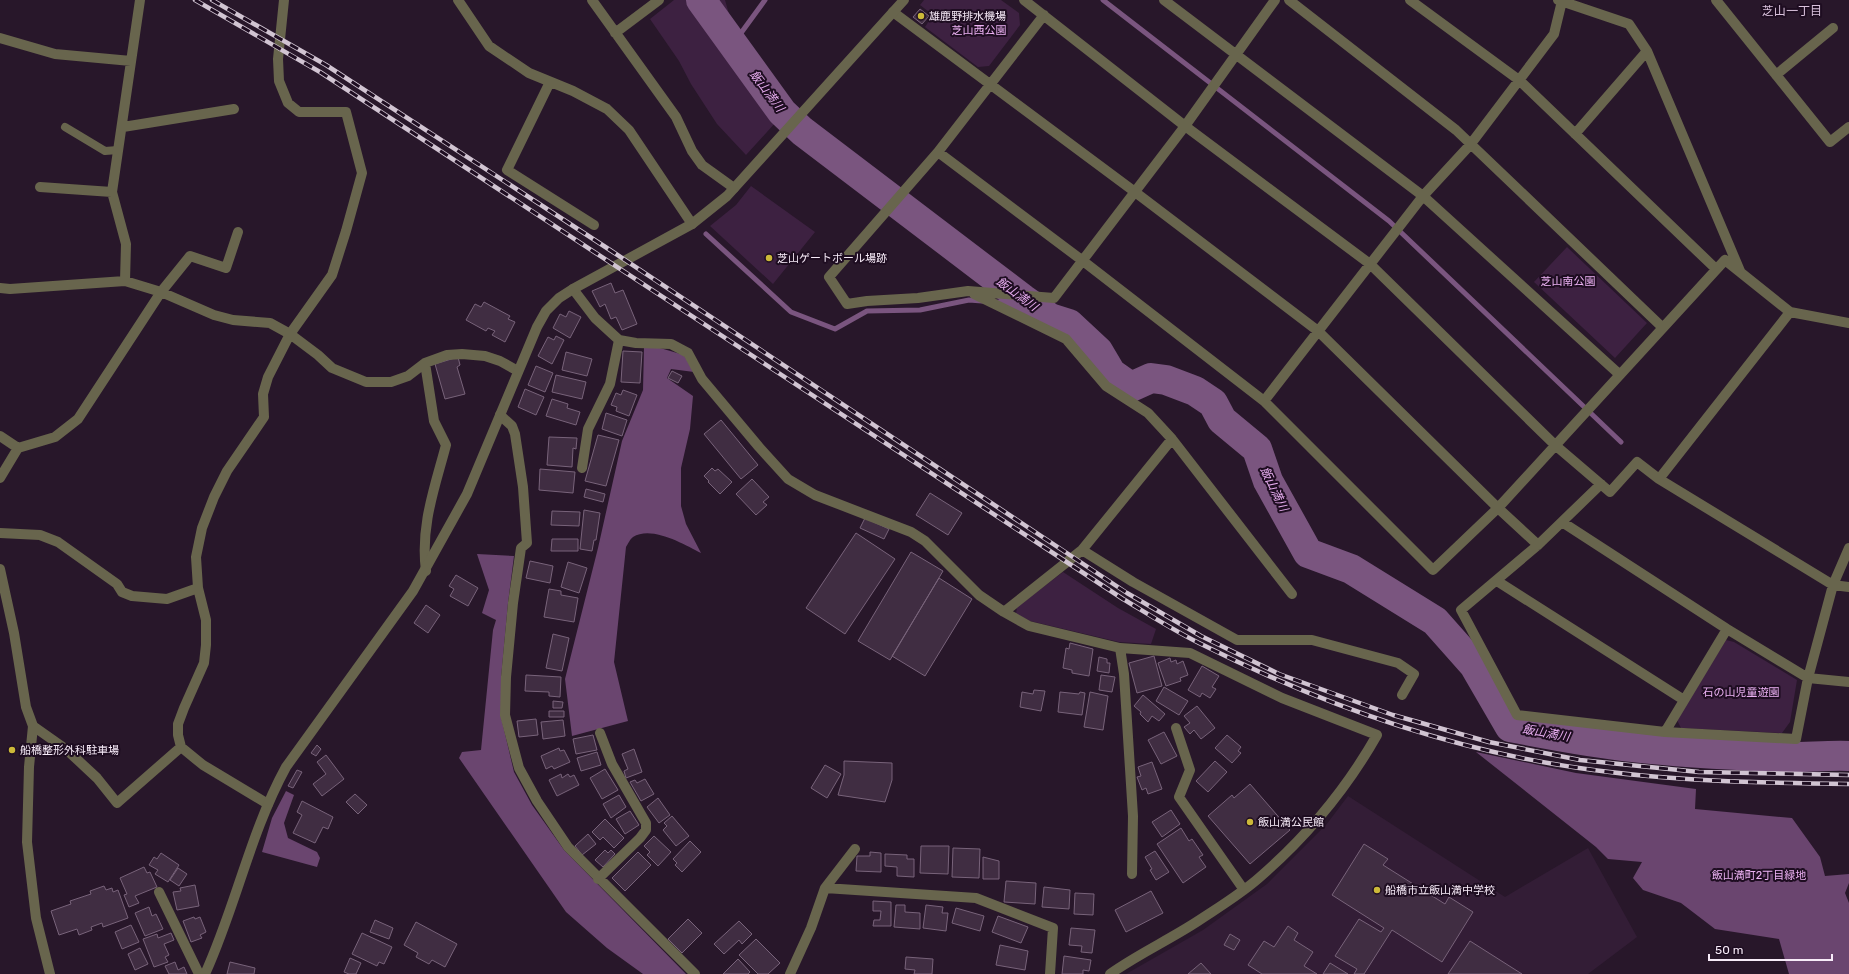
<svg xmlns="http://www.w3.org/2000/svg" width="1849" height="974" font-family="Rubik,'Noto Sans JP',sans-serif">
<rect width="100%" height="100%" fill="#28172a"/>
<path fill="#331d36" d="M1348,796l157,101 83,-49 49,89 -49,37h-462l77,-44 64,-46 59,-59z"/>
<path fill="#3d2141" d="M674,0h13l89,122 -30,33 -29,-31 -26,-40 -12,-23 -29,-42z
M712,0h13l8,28z
M924,0h77l18,13 1,12 -31,41 -11,1 -53,-40 8,-12 -13,-10z
M751,186l64,46 -42,52 -63,-58 26,-21z
M1567,247l80,76 -32,35 -81,-76z
M1063,572l55,36 38,21 -5,15 -32,-2 -89,-21 -14,-7 1,-7z
M1726,640l8,2 63,38 -7,42 -8,11 -101,-5 -4,-8z"/>
<path fill="#6a456f" d="M644,347l16,1 24,7 10,17 -23,-3 -4,9 26,18 -3,33 -9,39v38l5,18 15,29c-17,-9 -50,-28 -68,-16 -3,2 -5,7 -7,10l-12,115 14,59 -56,15 -7,-57 33,-131 24,-107 21,-51z
M477,554l37,2 -6,47 -7,75v39l13,55 18,33 32,45 122,124h-43l-36,-26 -41,-36 -107,-154 3,-6 19,-2 12,-120 3,-10 -14,-7 7,-23z
M1476,752l100,21 120,16 -1,20 97,9 28,39 5,19 24,-2v9l-4,10 4,10v71h-60l-10,-35 -64,-10 -34,-26 -38,-13 -10,-12 9,-16 -34,-3 -12,-12z
M286,791l8,4 -10,28 4,15 29,14 3,6 -3,9 -55,-15 10,-34z"/>
<g fill="none" stroke-linecap="round" stroke-linejoin="round">
<path stroke="#7a557f" stroke-width="5" d="M1103,0l286,221 232,221
M733,44l32,-44
M706,234l85,78 44,17 32,-18 53,-1 49,-10 13,1
M996,302l34,2"/>
<path stroke="#7a557f" stroke-width="30" d="M701,0l81,112 20,19 221,168 27,19 19,6 29,27 13,22 20,14 20,-9 15,2 29,11 18,12 9,17 35,29 11,32 40,72 43,16 84,52 39,44 36,62c41,8 82,16 123,20 49,6 98,8 146,10 23,1 47,-2 70,-1"/>
</g>
<path fill="#402d42" stroke="#78637a" d="M920,9l9,7 -7,8 -9,-7z
M611,283l4,10 8,-3 14,34 -15,6 -6,-13 -5,2 -6,-15 -5,3 -8,-16z
M484,302l26,14 -2,3 7,3 -10,20 -13,-7 3,-4 -7,-3 -2,3 -20,-11 9,-16 6,3z
M569,311l12,6 -11,21 -17,-10 7,-14 6,3z
M556,336l8,4 -12,24 -14,-8 10,-19 6,3z
M623,351l19,1 -2,31 -19,-1z
M566,352l26,7 -5,17 -25,-6z
M458,357l2,8 -3,2 8,27 -20,5 -10,-35z
M536,366l17,7 -8,19 -17,-7z
M672,371l10,5 -4,7 -10,-5z
M556,375l30,7 -4,17 -30,-7z
M525,389l19,8 -8,18 -18,-8z
M623,390l14,5 -8,21 -13,-5 1,-4 -6,-2 5,-12 5,2z
M552,399l16,5 -1,4 13,4 -4,13 -30,-9z
M606,413l21,7 -5,16 -20,-7z
M721,420l37,45 -17,14 -37,-45z
M598,435l21,5 -13,46 -21,-5z
M549,437l28,1 -1,11 -3,-1 -1,19 -25,-2z
M712,468l3,3 3,-2 14,13 -12,12 -12,-12 1,-1 -5,-5z
M540,469l35,3 -2,21 -34,-3z
M752,479l17,18 -6,5 4,3 -11,10 -20,-21z
M586,489l19,5 -2,8 -19,-5z
M930,493l32,20 -14,22 -32,-20z
M584,510l16,3 -4,27h-2l-2,11 -12,-2z
M552,511l28,1 -1,14 -28,-1z
M865,518l24,11 -5,10 -24,-11z
M856,533l39,26 -50,75 -39,-26z
M552,539h26v12h-27z
M911,552l32,19 -53,89 -32,-19z
M530,561l23,5 -3,17 -24,-5z
M568,562l19,6 -8,25 -18,-6z
M456,575l22,13 -10,18 -18,-10 4,-7 -5,-3z
M939,578l33,21 -47,77 -33,-20z
M549,589l12,2v4l17,3 -4,24 -30,-5z
M426,605l14,10 -12,18 -14,-10z
M553,634l16,4 -7,33 -16,-3z
M1070,643l23,6 -4,27 -17,-3v-3l-9,-2 3,-20 3,1z
M1154,656l8,30 -25,7 -8,-30z
M1099,657l8,2v4h3l-1,10 -12,-2z
M1170,658l1,4 5,-2 1,4 6,-3 5,14 -8,3 1,3 -15,5 -8,-23z
M1202,666l17,10 -7,11 4,2 -6,9 -8,-5 -2,4 -12,-7z
M526,675l35,2 -1,20 -11,-1v-4l-24,-1z
M1101,675l14,2 -3,15 -13,-2z
M1164,687l24,14 -9,14 -23,-14z
M1034,690l11,1 -4,20 -21,-4 2,-15 11,2z
M1060,692l19,2 1,-2 5,1 -3,22 -24,-3z
M1090,692l18,4 -5,34 -19,-3z
M1143,695l22,19 -6,7 -7,-5 -4,6 -8,-8 1,-2 -7,-6z
M553,701l10,1 -1,6h-9z
M1197,706l18,22 -14,11 -7,-9 -4,4 -6,-7 6,-4 -6,-7z
M549,711h15v6h-15z
M536,719l2,16 -19,2 -2,-16z
M563,720l2,16 -22,3 -2,-17z
M1164,732l13,24 -16,8 -13,-24z
M593,735l4,15 -21,4 -3,-15z
M1227,735l14,12 -3,4 3,2 -9,10 -17,-15z
M317,745l4,4 -5,7 -5,-3z
M559,748l1,3 4,-1 6,12 -16,7 -2,-3 -6,3 -5,-13z
M634,749l8,23 -16,6 -2,-7 4,-2 -6,-15z
M597,752l4,13 -20,6 -4,-13z
M326,755l18,24 -22,17 -9,-12 13,-10 -9,-12z
M844,761l48,2v17l-7,22 -47,-7 6,-20z
M1215,761l12,11 -19,20 -12,-11z
M1152,762l10,27 -14,5 -2,-6 -4,2 -5,-13 4,-1 -3,-9z
M825,765l16,9 -14,24 -16,-10z
M605,769l13,21 -16,9 -12,-21z
M297,770l5,2 -9,16 -5,-2z
M561,774l1,4 6,-4 2,3 4,-2 5,10 -22,11 -8,-16z
M645,779l9,15 -13,7 -11,-19 5,-2 2,3z
M1250,784l40,46 -40,34 -42,-48 24,-21 2,3z
M355,794l12,11 -9,9 -12,-12z
M619,795l7,12 -15,11 -8,-14z
M658,798l12,17 -11,8 -12,-16z
M302,801l31,16 -5,12 -5,-2 -8,16 -22,-10 9,-18 -5,-3z
M1171,810l9,14 -18,13 -10,-15z
M630,811l9,14 -14,9 -9,-15z
M672,816l17,20 -13,10 -13,-16 4,-4 -3,-3z
M605,819l19,19 -10,10 -11,-11 -3,3 -8,-8z
M1181,828l8,13 3,-2 11,16 -4,2 7,10 -23,16 -26,-39z
M588,834l8,10 -14,11 -7,-9z
M654,836l17,16 -13,14 -11,-11 3,-3 -6,-6z
M690,841l11,11 -19,20 -7,-7 2,-2 -4,-4z
M1364,844l24,15 -5,6 62,39 4,-7 24,15 -31,50 -50,-32 -28,44h-10l3,-5 -22,-13 24,-37 22,13 3,-4 -52,-33z
M921,846h28l-1,28 -28,-1z
M953,848l27,1 -1,29 -27,-1z
M605,850l3,3 3,-3 4,4 -12,13 -8,-7z
M1155,851l14,21 -13,8 -6,-10 2,-1 -7,-12z
M638,852l13,13 -26,26 -13,-13z
M870,852l11,1v19l-25,-1 1,-15h13z
M161,853l18,12 -11,17 -13,-8 3,-4 -9,-5 5,-8 3,2z
M885,854l22,1v4h7v18l-17,-1v-9l-12,-1z
M983,857l16,4v18h-16z
M144,867l3,6 3,-1 7,15 -22,9 4,7 -10,4 -5,-12 3,-1 -7,-16z
M178,868l9,6 -8,12 -9,-6z
M1006,881l30,2 -1,21 -31,-2z
M195,885l4,21 -22,4 -4,-18 8,-1 -1,-3z
M104,886l2,4 6,-2 1,4 5,-2 10,28 -25,9 -1,-4 -11,4 1,3 -13,5 -2,-6 -18,6 -8,-24 20,-7 -1,-3 21,-7 -1,-3z
M1044,887l26,3 -1,19 -27,-2z
M1151,891l12,22 -37,19 -11,-22z
M1075,893l19,1 -1,21 -19,-1z
M873,901l18,1v24h-18l1,-6h6l1,-9h-8z
M896,905h9v7l15,1v16l-26,-2z
M926,905l17,2 -1,6h6l-2,18 -23,-3z
M149,907l3,9 4,-2 7,15 -18,7 -10,-23z
M956,908l28,8 -4,15 -28,-8z
M998,916l30,11 -7,16 -29,-11z
M194,917l1,2 5,-2 6,15 -6,3 2,3 -11,4 -8,-21z
M688,919l14,14 -20,20 -14,-14z
M375,920l18,8 -4,11 -19,-7z
M739,921l13,13 -10,10 -3,-4 -15,14 -10,-10z
M416,922l41,22 -12,23 -13,-7 -3,4 -13,-7 2,-4 -14,-8z
M131,925l8,17 -17,7 -7,-17z
M1288,926l10,7 -4,7 19,12 -9,14 13,8h-55l-14,-9 16,-24 10,6z
M1071,928l24,2 -3,23 -11,-1 1,-6 -13,-1z
M171,933l3,7 -10,4 5,11 -4,2 3,5 -14,5 -11,-28 14,-5 1,4z
M362,933l30,14 -8,17 -5,-2 -2,4 -25,-12z
M1230,934l10,6 -6,10 -10,-5z
M756,939l24,24 -12,11h-10l-19,-19z
M1470,941l52,33h-74z
M1000,945l28,6 -3,19 -29,-5z
M140,948l8,16 -13,6 -7,-16z
M1064,956l27,4 -2,11 -6,-1v4h-21z
M906,957l27,2 -1,15h-18l1,-4 -10,-1z
M350,958l11,5 -5,11h-7l-5,-2z
M738,959l12,13 -2,2h-25z
M175,962l3,8 6,-3 3,7h-18l-4,-8z
M230,962l25,6 -1,6h-27z
M1201,963l10,11h-23z
M1330,963l18,11h-25z"/>
<g fill="none" stroke-linecap="round" stroke-linejoin="round">
<path stroke="#68654d" stroke-width="8" d="M65,127l40,24 13,-1"/>
<path stroke="#68654d" stroke-width="10" d="M458,0l31,46 40,27 44,18 34,18 22,21 63,94
M592,0l84,117 16,34 10,14 32,23
M1024,0l161,126 185,138 185,181 55,47 27,-30 22,17 174,106 16,2
M1164,0l259,196 196,178
M1289,0l167,130 206,197
M1410,0l109,80 197,189
M1558,0l71,24 18,27 93,220
M1716,0l114,142 19,-15
M893,12l242,180 183,139 180,177 40,37
M1044,15l-106,137 -109,125 18,27 20,-3 51,-3 50,-7 86,7 131,-172 90,-126
M615,33l44,-33
M0,38l55,16 76,7
M1776,75l57,-47
M550,82l-43,88 87,55
M123,127l111,-18
M1575,134l72,-83
M938,152l145,109 181,140 169,169 65,-62 227,-248 65,52 59,11
M40,187l72,5
M125,281l1,-37 -14,-52 28,-192
M0,288l10,1 115,-8 36,11 53,23 19,5 37,3 20,11 28,21 14,13 34,14h25l17,-6 17,-13 22,-8 15,-1 23,2 15,5 18,10
M573,289l22,29 24,22 17,3 35,1 17,9 14,26 57,68 29,32 27,16 96,37 14,9 54,54 25,17 25,14 91,22 70,5 92,45 95,37c-30,53 -71,102 -117,142 -19,17 -41,30 -62,44 -29,19 -60,33 -88,53
M974,294l92,45 40,47 42,27 24,26 120,155
M425,363l9,58 12,24c-11,42 -26,81 -20,126
M1264,401l159,-205 47,-51 84,-111 8,-33
M500,415l12,11 3,8 8,53 4,56 -6,5 -8,55 -7,74 -1,38 14,53 18,33 31,46 127,127
M0,436l18,12
M582,468l6,-39 22,-45 9,-44
M0,478l18,-30 37,-11 23,-18 83,-127 29,-36 36,12 12,-36
M1659,479l131,-167
M1601,484l-63,61 -77,65 56,105 148,17 131,7 12,-61 25,-93 16,-37
M1562,522l165,107 81,49 41,4
M0,533l40,2 18,7 59,42 5,8 10,4 35,3 31,-11
M1082,550l51,32 104,58h75l86,23 16,11 -12,21
M0,569l14,64 12,74 7,19 -4,41 -2,75 9,76 14,56
M1497,581l187,119
M1004,612l78,-62 90,-111
M1120,648l4,26 9,142 -1,58
M33,726l34,24 30,28 20,25 64,-56
M1176,728l14,42 -11,27 65,93
M1665,732l62,-103
M268,804l-65,-39 -22,-18 -3,-12v-11l6,-16 20,-45 2,-18v-25l-8,-32 -2,-31 6,-29 12,-31 13,-26 37,-54 -1,-23 5,-17 22,-43 42,-59 14,-44 16,-58 -16,-61h-47l-11,-9 -9,-22 -1,-22 6,-59
M598,879l42,-41 6,-8v-7l-34,-59 -12,-31
M825,888l151,10 77,30 -3,46
M159,892l40,82
M790,974l21,-46 14,-40 30,-39"/>
<path stroke="#68654d" stroke-width="10" d="M205,974c31,-68 45,-141 81,-207l127,-176 54,-97 70,-167 9,-16 13,-13 14,-9 119,-65 35,-28 177,-196"/>
<g stroke="#d1c4d2" stroke-width="4.5">
<path id="rail" d="M195,0l125,72 803,527c25,15 50,31 76,44 119,60 248,106 380,125 88,13 180,15 270,16
M212,0l114,65 284,185 517,343 74,43 78,38 114,41 96,27 91,18 119,12 150,3"/>
</g>
<use href="#rail" stroke="#1e0d21" stroke-width="3" stroke-dasharray="9" stroke-linecap="butt"/>
</g>
<g fill="#ccb939" stroke="#1e0d21" stroke-width="1.5">
<circle cx="921" cy="16" r="4"/>
<circle cx="769" cy="258" r="4"/>
<circle cx="12" cy="750" r="4"/>
<circle cx="1250" cy="822" r="4"/>
<circle cx="1377" cy="890" r="4"/>
</g>
<g text-anchor="middle" stroke-width="4" stroke-linejoin="round" paint-order="stroke">
<g font-size="11" fill="#f7ebf8" stroke="#1e0d21" text-anchor="start">
<text x="929" y="20">雄鹿野排水機場</text>
<text x="777" y="262">芝山ゲートボール場跡</text>
<text x="20" y="754">船橋整形外科駐車場</text>
<text x="1258" y="826">飯山満公民館</text>
<text x="1385" y="894">船橋市立飯山満中学校</text>
</g>
<g font-size="11" fill="#eeb3f5" stroke="#1e0d21">
<text x="979" y="34">芝山西公園</text>
<text x="1568" y="285">芝山南公園</text>
<text x="1741" y="696">石の山児童遊園</text>
<text x="1759" y="879">飯山満町2丁目緑地</text>
</g>
<g font-size="12" fill="#d9c2dc" stroke="#1e0d21">
<text x="1792" y="15">芝山一丁目</text>
</g>
<g font-size="12" font-style="italic" fill="#e6acee" stroke="#1e0d21">
<text transform="translate(767 91) rotate(53)" y="4">飯山満川</text>
<text transform="translate(1017 294) rotate(36)" y="4">飯山満川</text>
<text transform="translate(1274 489) rotate(64)" y="4">飯山満川</text>
<text transform="translate(1546 733) rotate(10)" y="4">飯山満川</text>
</g>
</g>
<path d="M1709 954v6h123v-6" fill="none" stroke="#f7ebf8" stroke-width="2"/>
<text x="1715" y="954" font-size="12" fill="#f7ebf8" stroke="#1e0d21" stroke-width="3" paint-order="stroke">50 m</text>
</svg>
